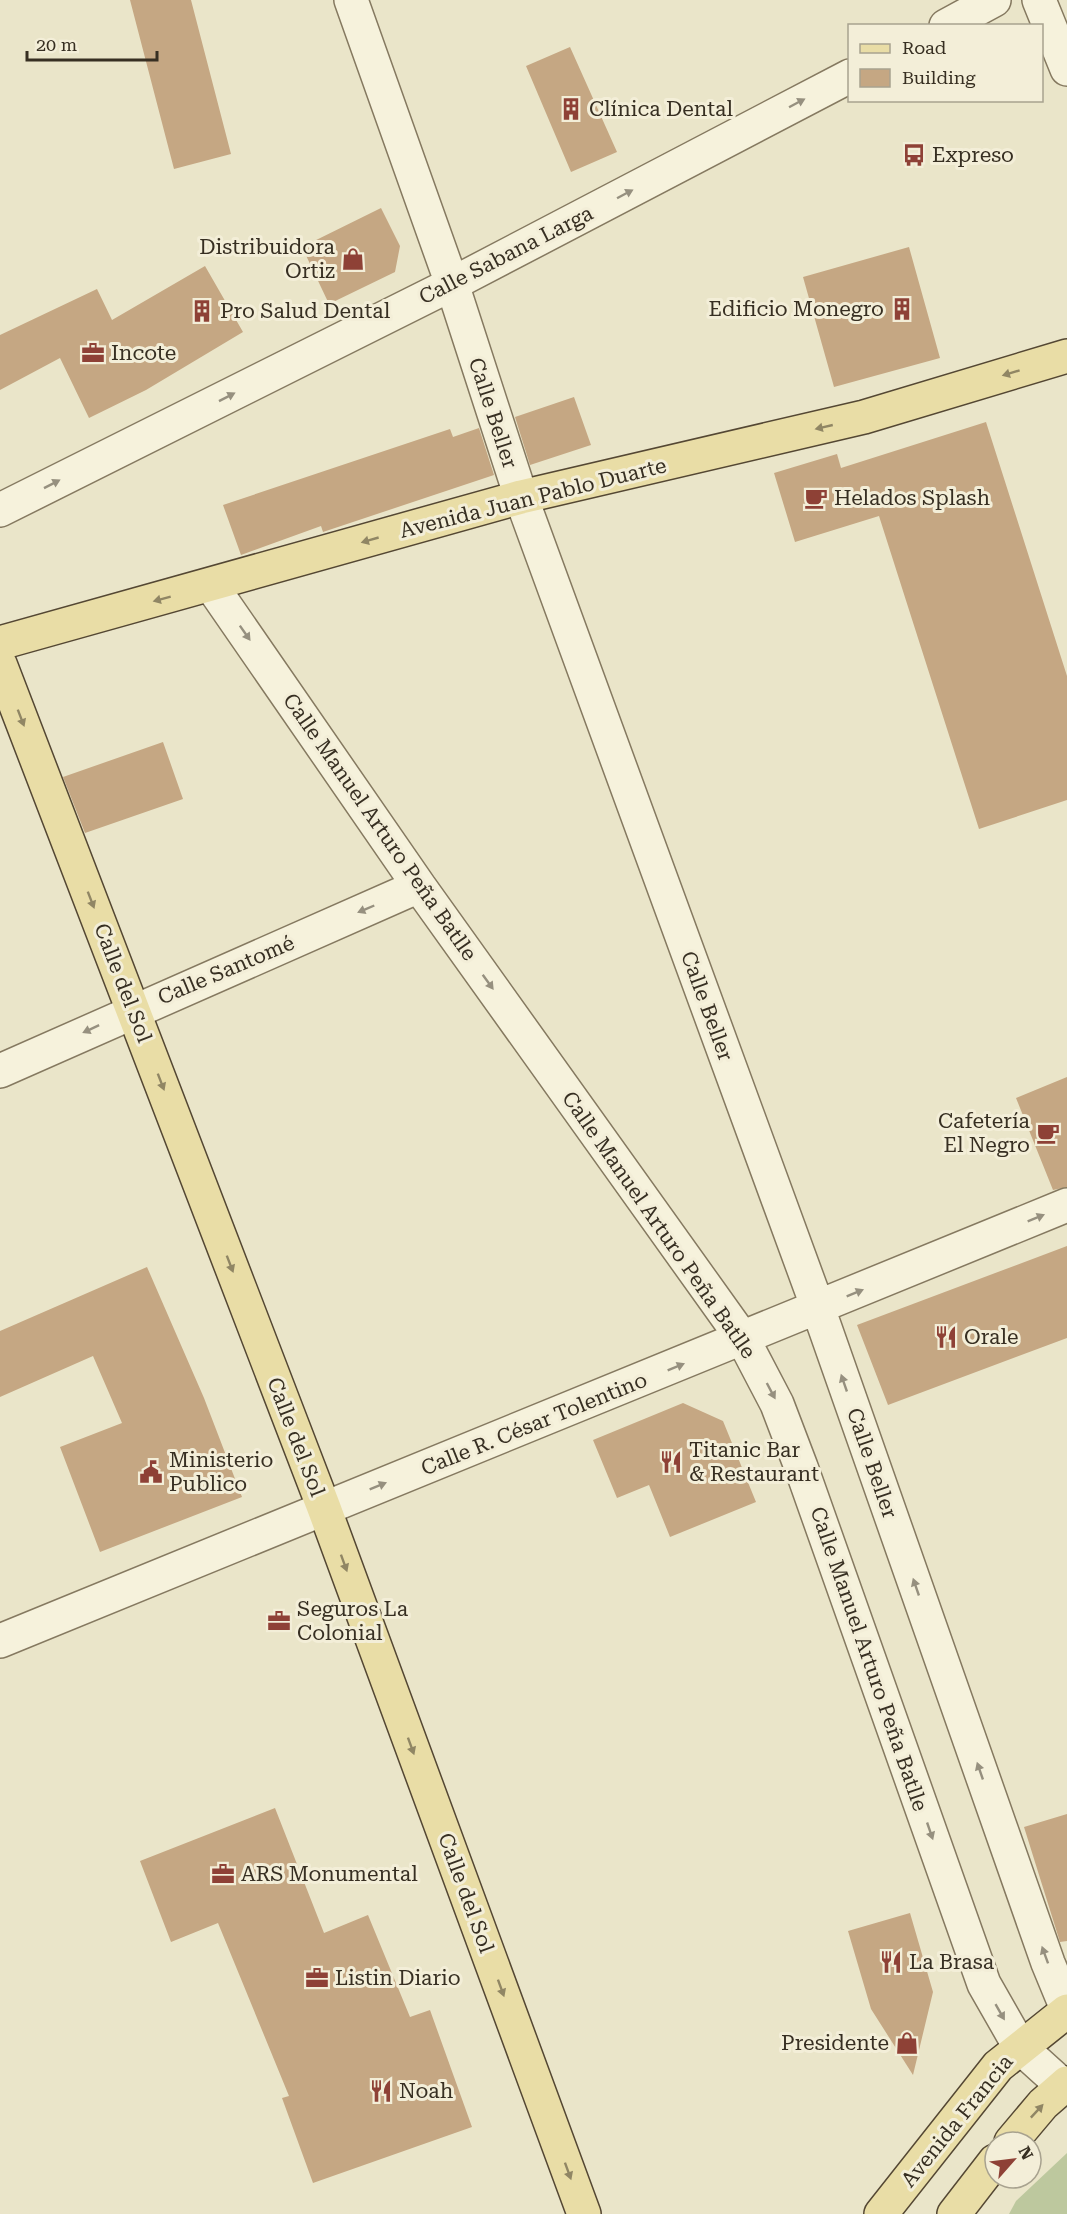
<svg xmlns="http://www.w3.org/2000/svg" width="1067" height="2214" font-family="'Roboto Serif',serif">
<rect width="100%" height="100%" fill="#eae5c9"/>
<path fill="#bdc89e" d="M1067,2153v61h-58l7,-13z"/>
<path fill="#c5a783" d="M130,0h61l40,154 -57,15z
M570,47l47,105 -46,20 -45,-106z
M381,208l19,38 -5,26 -66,32 -27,-57z
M909,247l31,111 -106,29 -31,-110z
M205,266l38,66 -97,58 -57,28 -29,-60 -60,32v-55l97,-46 15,31z
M574,397l17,48 -61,20 -15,-48z
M986,422l81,254v124l-88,29 -100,-313 -84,26 -21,-69 63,-19 4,14z
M479,428l15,47 -171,57 -2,-6 -80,29 -18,-50 227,-76 3,8z
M163,742l20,57 -98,34 -22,-56z
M1067,1077v110l-14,3 -37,-92z
M1067,1246v92l-179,67 -31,-80z
M147,1267l57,131 38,99 -142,55 -40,-105 62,-24 -29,-67 -93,41v-66z
M683,1403l40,18 33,81 -86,35 -21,-52 -32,13 -24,-58z
M275,1808l49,125 44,-18 42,102 20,-7 42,117 -159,56 -31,-85 7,-2 -71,-173 -47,19 -31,-81z
M1067,1814v127l-7,1 -36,-115z
M910,1913l23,79 -20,83 -42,-66 -23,-78z"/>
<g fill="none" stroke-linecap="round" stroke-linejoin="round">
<g stroke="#857960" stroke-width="36">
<path id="minor" d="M351,0l101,284 69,213 297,811 230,655 19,46
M1039,0l28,69
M946,26l48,-26
M0,510l452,-226 398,-208
M211,585l208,301 324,453 34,65 24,63 183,517 36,63 43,39
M0,1071l419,-185
M0,1641l1067,-436"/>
</g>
<g stroke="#544733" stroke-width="36">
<path id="major" d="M0,643l521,-146 343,-80 203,-61
M0,664l324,844 260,706
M1011,2142l32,-38 24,-21
M881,2214l117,-148 69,-55
M954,2214l41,-53"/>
</g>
<use href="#minor" stroke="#f6f2dc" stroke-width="33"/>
<use href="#major" stroke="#e9dda6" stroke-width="33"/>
</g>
<defs><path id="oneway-solid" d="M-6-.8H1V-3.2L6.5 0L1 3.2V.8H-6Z" transform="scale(1.5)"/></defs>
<g fill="#96907f">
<use href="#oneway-solid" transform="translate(797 103) rotate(-28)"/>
<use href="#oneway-solid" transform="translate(625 194) rotate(-28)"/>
<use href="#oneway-solid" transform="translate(227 397) rotate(-27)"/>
<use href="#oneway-solid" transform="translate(52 484) rotate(-27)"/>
<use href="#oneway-solid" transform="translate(245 633) rotate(55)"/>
<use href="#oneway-solid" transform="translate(366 909) rotate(157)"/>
<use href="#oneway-solid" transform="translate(488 982) rotate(54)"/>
<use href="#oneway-solid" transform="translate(91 1029) rotate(155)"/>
<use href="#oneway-solid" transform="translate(1036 1218) rotate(-22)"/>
<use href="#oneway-solid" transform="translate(855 1293) rotate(-22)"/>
<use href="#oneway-solid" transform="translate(676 1367) rotate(-22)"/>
<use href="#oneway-solid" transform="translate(844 1383) rotate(-109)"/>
<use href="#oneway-solid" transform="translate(771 1391) rotate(62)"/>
<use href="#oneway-solid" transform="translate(378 1486) rotate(-22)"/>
<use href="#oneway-solid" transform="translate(916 1587) rotate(-109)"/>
<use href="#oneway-solid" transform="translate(980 1771) rotate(-109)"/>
<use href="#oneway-solid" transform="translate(930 1831) rotate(71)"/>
<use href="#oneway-solid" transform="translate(1045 1955) rotate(-110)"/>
<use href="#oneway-solid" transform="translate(1000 2012) rotate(60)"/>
</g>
<g fill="#908664">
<use href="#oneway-solid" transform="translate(1011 373) rotate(163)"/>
<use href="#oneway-solid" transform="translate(824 427) rotate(167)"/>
<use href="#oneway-solid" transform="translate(370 540) rotate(164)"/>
<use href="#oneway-solid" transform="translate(162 599) rotate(165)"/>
<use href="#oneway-solid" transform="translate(21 718) rotate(69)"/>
<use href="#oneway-solid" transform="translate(91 900) rotate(69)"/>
<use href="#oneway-solid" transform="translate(161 1082) rotate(69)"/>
<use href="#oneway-solid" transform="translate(230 1264) rotate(69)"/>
<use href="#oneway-solid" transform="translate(344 1563) rotate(70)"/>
<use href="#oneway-solid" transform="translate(411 1746) rotate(70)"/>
<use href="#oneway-solid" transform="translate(501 1988) rotate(70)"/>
<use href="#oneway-solid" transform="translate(1037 2111) rotate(-47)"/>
<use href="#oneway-solid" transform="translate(568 2171) rotate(70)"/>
</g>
<defs>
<g id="building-bare" transform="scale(1.8)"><path d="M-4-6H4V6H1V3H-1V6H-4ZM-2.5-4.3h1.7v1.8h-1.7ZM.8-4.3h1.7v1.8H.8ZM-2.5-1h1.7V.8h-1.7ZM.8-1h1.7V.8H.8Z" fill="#8e4136" stroke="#f3eed8" stroke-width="2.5" paint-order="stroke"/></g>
<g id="bus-bare" transform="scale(1.8)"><path d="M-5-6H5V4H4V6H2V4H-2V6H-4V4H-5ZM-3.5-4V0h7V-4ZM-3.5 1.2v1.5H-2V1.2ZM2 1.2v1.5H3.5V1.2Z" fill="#8e4136" stroke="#f3eed8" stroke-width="2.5" paint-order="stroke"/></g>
<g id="shop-bare" transform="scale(1.8)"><path d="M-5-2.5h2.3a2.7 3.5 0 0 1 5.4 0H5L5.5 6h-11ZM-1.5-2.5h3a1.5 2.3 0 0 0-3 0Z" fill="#8e4136" stroke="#f3eed8" stroke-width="2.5" paint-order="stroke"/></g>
<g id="office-bare" transform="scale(1.8)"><path d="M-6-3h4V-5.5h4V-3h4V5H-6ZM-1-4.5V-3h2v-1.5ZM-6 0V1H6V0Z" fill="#8e4136" stroke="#f3eed8" stroke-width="2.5" paint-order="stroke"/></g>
<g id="cafe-bare" transform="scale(1.8)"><path d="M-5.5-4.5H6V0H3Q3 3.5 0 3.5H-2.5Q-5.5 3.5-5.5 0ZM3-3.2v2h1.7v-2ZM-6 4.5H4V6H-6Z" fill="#8e4136" stroke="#f3eed8" stroke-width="2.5" paint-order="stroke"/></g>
<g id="restaurant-bare" transform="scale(1.8)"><path d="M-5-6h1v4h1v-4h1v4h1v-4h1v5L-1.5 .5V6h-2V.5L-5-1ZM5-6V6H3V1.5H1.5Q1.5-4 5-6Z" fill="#8e4136" stroke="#f3eed8" stroke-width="2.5" paint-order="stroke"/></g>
<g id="civic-bare" transform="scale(1.8)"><path d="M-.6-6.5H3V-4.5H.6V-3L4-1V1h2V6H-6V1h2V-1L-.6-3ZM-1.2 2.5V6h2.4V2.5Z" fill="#8e4136" stroke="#f3eed8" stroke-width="2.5" paint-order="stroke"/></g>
</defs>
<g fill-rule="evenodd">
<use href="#building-bare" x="571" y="109"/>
<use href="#bus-bare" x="914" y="155"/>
<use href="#shop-bare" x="353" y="259"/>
<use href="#building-bare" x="902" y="309"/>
<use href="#building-bare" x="202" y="311"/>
<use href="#office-bare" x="93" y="353"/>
<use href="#cafe-bare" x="816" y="498"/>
<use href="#cafe-bare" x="1048" y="1133"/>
<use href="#restaurant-bare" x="946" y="1337"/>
<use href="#restaurant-bare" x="671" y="1462"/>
<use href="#civic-bare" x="151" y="1472"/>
<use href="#office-bare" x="279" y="1621"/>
<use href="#office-bare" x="223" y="1874"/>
<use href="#restaurant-bare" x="891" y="1962"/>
<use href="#office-bare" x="317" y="1978"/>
<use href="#shop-bare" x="907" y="2043"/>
<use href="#restaurant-bare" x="381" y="2091"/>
</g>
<g text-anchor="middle" stroke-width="6" stroke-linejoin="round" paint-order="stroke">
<g font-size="21" fill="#372f22" stroke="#f3eed8" text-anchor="start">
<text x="589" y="116">Clínica Dental</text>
<text x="932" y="162">Expreso</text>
<text x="335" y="254" text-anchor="end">Distribuidora<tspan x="335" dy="24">Ortiz</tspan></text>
<text x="884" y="316" text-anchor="end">Edificio Monegro</text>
<text x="220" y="318">Pro Salud Dental</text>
<text x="111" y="360">Incote</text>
<text x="834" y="505">Helados Splash</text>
<text x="1030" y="1128" text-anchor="end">Cafetería<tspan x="1030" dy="24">El Negro</tspan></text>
<text x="964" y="1344">Orale</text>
<text x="689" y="1457">Titanic Bar<tspan x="689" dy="24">&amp; Restaurant</tspan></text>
<text x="169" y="1467">Ministerio<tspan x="169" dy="24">Publico</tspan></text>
<text x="297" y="1616">Seguros La<tspan x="297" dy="24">Colonial</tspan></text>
<text x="241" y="1881">ARS Monumental</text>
<text x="909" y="1969">La Brasa</text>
<text x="335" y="1985">Listin Diario</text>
<text x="889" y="2050" text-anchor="end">Presidente</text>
<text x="399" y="2098">Noah</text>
</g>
<g font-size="21" fill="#372f22" stroke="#f3eed8">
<text transform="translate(506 255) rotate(-27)" y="7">Calle Sabana Larga</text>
<text transform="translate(493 413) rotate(72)" y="7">Calle Beller</text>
<text transform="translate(533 498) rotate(-14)" y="7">Avenida Juan Pablo Duarte</text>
<text transform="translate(380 827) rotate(55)" y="7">Calle Manuel Arturo Peña Batlle</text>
<text transform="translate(226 970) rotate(-23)" y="7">Calle Santomé</text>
<text transform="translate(123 983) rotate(69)" y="7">Calle del Sol</text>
<text transform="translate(707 1006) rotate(70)" y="7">Calle Beller</text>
<text transform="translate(659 1225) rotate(55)" y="7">Calle Manuel Arturo Peña Batlle</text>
<text transform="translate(534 1424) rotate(-22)" y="7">Calle R. César Tolentino</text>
<text transform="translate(296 1437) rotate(69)" y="7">Calle del Sol</text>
<text transform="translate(872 1463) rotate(71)" y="7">Calle Beller</text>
<text transform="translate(869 1659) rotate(71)" y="7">Calle Manuel Arturo Peña Batlle</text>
<text transform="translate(466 1893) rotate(70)" y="7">Calle del Sol</text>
<text transform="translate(957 2121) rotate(-51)" y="7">Avenida Francia</text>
</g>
</g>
<rect x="848" y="24" width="195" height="78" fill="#f3eed8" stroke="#a8a28f" stroke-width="1.5"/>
<rect x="860" y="44" width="30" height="9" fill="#e9dda6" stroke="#a8a28f" stroke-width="1.5"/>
<text x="902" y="54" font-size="18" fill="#372f22">Road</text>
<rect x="860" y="69" width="30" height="18" fill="#c5a783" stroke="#a8a28f" stroke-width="1.5"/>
<text x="902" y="84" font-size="18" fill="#372f22">Building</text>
<g transform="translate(1013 2160) rotate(62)"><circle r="28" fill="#f3eed8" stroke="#a8a28f" stroke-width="1.5"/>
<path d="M0-4.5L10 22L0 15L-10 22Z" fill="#8e4136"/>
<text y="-9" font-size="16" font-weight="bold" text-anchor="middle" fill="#372f22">N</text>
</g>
<path d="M27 51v9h130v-9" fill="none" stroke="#372f22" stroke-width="3"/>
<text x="36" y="51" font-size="18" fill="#372f22" stroke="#f3eed8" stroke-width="4.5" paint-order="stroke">20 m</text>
</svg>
